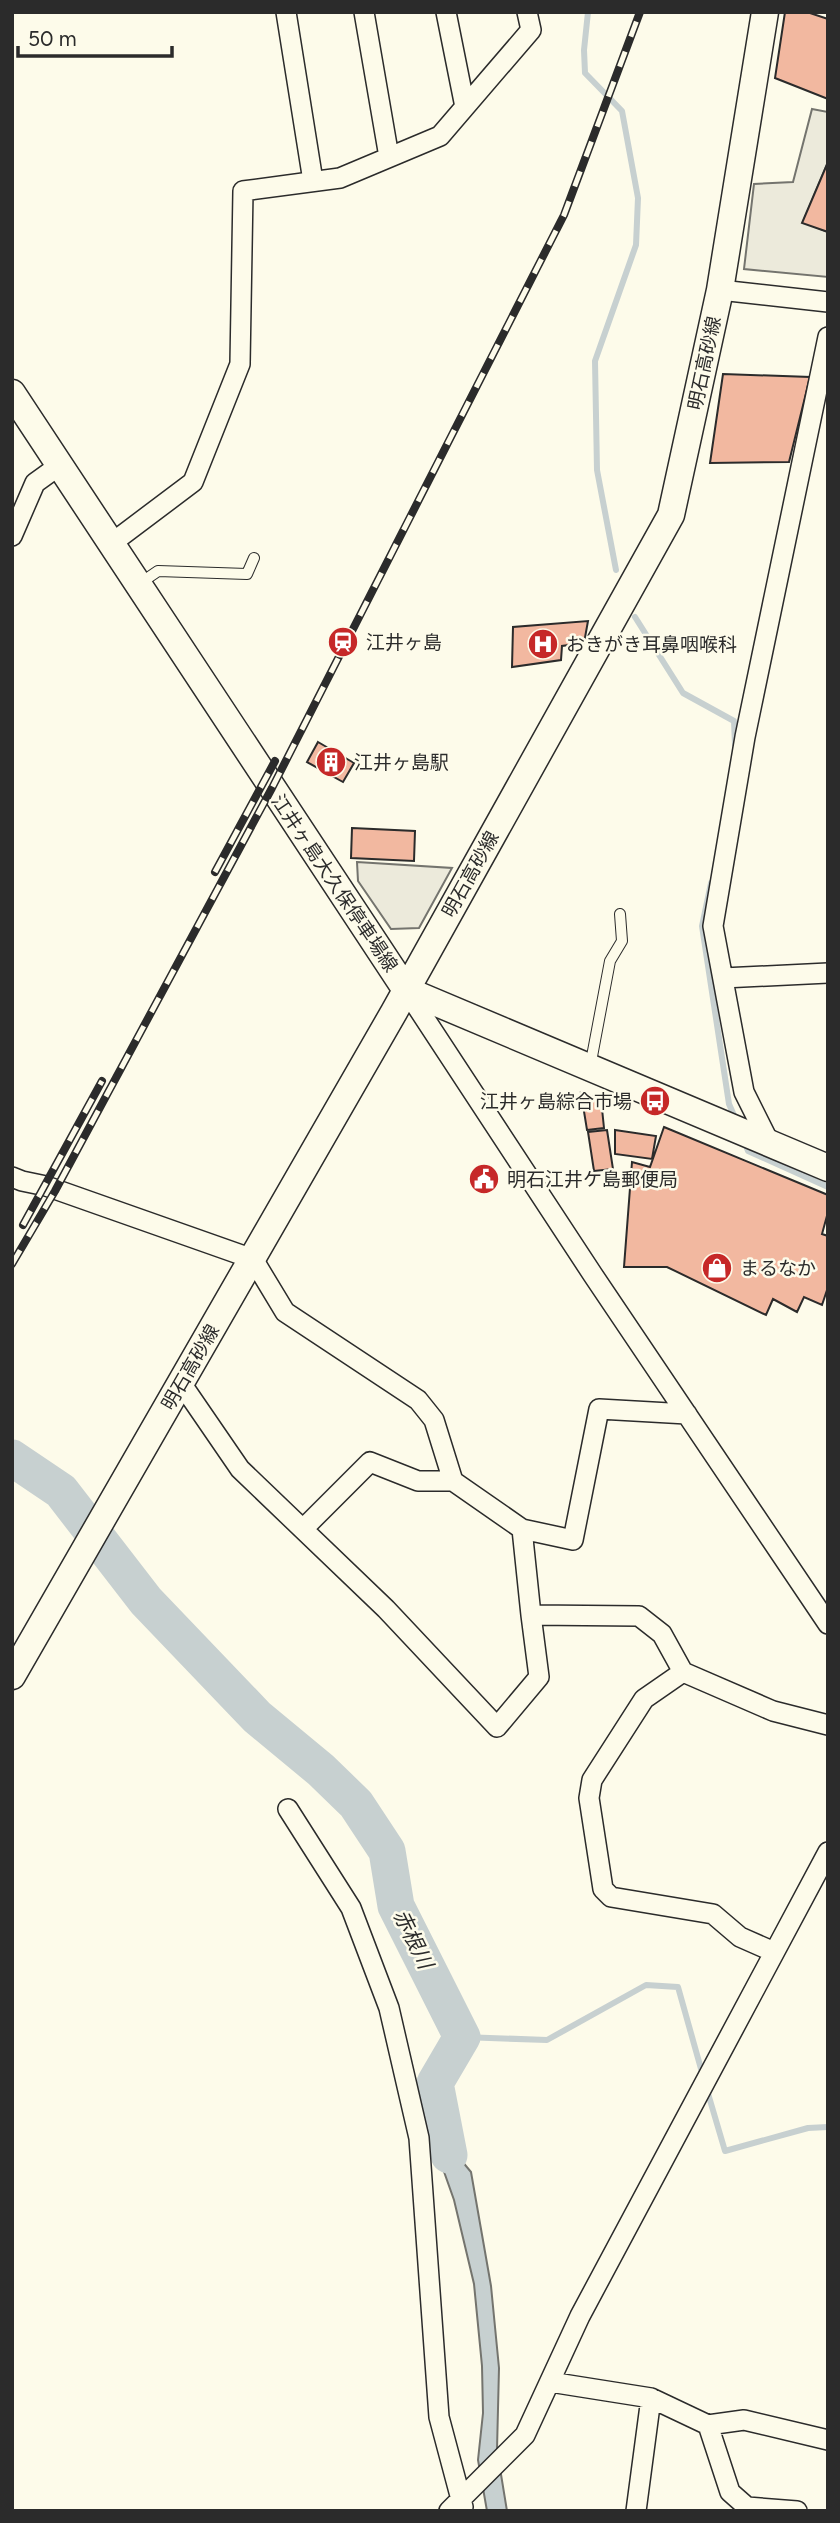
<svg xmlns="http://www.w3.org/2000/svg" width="840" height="2523" font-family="Figtree,'Noto Sans JP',sans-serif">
<rect width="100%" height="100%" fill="#fdfbea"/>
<path fill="#eceadb" stroke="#74746e" stroke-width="2" d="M812,109l16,3v50l-25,60 25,10v45l-84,-8 10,-85 39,-2z
M357,862l95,6 -33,60 -28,1 -33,-48z"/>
<path fill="#c7d0d0" stroke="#74746e" stroke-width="2" d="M439,2101l17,53 15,18 20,114 8,82 -2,82 10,61h-20l-9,-51 5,-47 -1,-47 -8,-82 -20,-84 -12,-34z"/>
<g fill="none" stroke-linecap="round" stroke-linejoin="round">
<path stroke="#c7d0d0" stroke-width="6" d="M588,12l-4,38 1,23 37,38 16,87 -2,47 -41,116 2,109 19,100
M635,617l48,76 51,28 1,24
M711,883l-9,43 27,178 7,16
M744,1140l4,11 80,36
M462,2037l85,3 99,-55 32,2 25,89
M707,2090l18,61 83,-23 20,-1"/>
<path stroke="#c7d0d0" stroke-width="37" d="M12,1458l49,33 85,110 111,116 64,53 35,34 31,47 9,55 66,131 -27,46 14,72"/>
</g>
<path fill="#f2b8a0" stroke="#2b2b2b" stroke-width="2" d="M785,12h22l21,7v80l-53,-21z
M828,162v70l-26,-9z
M723,374l87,3 -21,85 -79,1z
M588,621l-4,22 -22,3 -1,14 -49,7 1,-40z
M318,742l36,21 -11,19 -36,-20z
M352,828l63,3 -1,30 -63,-3z
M581,1093l20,6 3,29 -17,2z
M664,1127l164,68v17l-6,22 6,2v51l-6,18 -18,-8 -7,15 -24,-13 -7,16 -99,-48h-43l8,-105 18,5z
M607,1130l6,39 -19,2 -6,-39z
M615,1130l41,6 -4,23 -37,-5z"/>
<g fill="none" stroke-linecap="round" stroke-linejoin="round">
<g stroke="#2b2b2b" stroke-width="12">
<path id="lane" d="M139,584l19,-13 89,3 7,-16
M590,1067l20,-106 12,-20 -2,-27"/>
</g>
<g stroke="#2b2b2b" stroke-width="22">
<path id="street" d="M286,12l27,169
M364,12l25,145
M446,12l19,95
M720,290l108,12
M12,536l23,-53 25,-18
M112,543l81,-61 47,-118 3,-173 97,-13 100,-42 91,-106 -4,-18
M723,978l105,-5
M406,990l187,285 235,349
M770,1144l-26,-52 -31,-166 32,-189 83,-400
M12,1177l10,4 24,5 207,73 32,53 133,88 16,20 19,61 69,48 9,86 108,1 23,18 21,38 90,39 55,14
M181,1383l59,86 146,140 111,118 42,-50 -8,-62
M303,1529l67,-67 48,19h35
M522,1529l51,11 26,-131 88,5
M683,1672l-39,27 -52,81 -3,18 14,91 8,8 102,17 27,23 34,15
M288,1809l63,99 38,100 30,130 20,279 24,90
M550,2382l101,16 -15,113
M651,2398l57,27 36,-5 84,20
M708,2425l22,67 17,15 50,4
M449,2511l76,-76 55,-119 248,-464"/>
</g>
<g stroke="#2b2b2b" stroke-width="29">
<path id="secondary" d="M12,393l394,597 422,178
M12,1676l382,-664 277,-497 49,-225 45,-278"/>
</g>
<use href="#lane" stroke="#fdfbea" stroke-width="10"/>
<use href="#street" stroke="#fdfbea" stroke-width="19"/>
<use href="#secondary" stroke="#fdfbea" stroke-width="26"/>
<g stroke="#2b2b2b" stroke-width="8">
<path id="rail" d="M215,872l60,-111
M23,1225l79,-144
M12,1264l43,-73 217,-403 292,-573 76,-203"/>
</g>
<use href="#rail" stroke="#fdfbea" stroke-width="5" stroke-dasharray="16" stroke-linecap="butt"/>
</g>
<defs>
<g id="station-disc" transform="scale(1.575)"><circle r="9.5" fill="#c62828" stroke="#fdfbea"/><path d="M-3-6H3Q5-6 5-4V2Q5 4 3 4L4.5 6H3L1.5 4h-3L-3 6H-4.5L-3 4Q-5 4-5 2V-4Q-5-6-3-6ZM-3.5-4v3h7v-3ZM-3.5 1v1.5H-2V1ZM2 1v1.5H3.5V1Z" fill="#fff"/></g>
<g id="hospital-disc" transform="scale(1.575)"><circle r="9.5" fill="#c62828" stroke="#fdfbea"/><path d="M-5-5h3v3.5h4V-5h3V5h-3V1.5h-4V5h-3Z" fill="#fff"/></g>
<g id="building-disc" transform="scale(1.575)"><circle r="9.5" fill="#c62828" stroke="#fdfbea"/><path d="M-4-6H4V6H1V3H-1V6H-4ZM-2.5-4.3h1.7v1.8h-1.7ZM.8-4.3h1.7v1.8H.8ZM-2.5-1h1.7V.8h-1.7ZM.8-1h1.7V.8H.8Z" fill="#fff"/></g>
<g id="bus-disc" transform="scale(1.575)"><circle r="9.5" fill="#c62828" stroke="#fdfbea"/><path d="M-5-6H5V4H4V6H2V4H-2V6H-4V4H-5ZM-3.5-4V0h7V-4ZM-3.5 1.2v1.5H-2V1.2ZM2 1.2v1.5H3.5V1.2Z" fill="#fff"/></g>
<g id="civic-disc" transform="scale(1.575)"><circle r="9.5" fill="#c62828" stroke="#fdfbea"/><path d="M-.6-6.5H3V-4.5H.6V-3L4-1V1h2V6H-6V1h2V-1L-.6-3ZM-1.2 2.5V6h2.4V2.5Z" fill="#fff"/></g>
<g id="shop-disc" transform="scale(1.575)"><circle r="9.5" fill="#c62828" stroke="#fdfbea"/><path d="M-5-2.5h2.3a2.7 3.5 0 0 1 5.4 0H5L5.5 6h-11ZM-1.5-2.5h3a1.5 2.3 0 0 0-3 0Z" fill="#fff"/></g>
</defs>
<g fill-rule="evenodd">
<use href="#station-disc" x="343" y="642"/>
<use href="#hospital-disc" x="543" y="644"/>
<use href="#building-disc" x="331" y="762"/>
<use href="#bus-disc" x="655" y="1101"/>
<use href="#civic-disc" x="484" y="1179"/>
<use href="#shop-disc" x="717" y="1268"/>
</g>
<g text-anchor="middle" stroke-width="5" stroke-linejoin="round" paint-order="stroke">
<g font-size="19" fill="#2b2b2b" stroke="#fdfbea">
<text transform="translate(704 363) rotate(-78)" y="7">明石高砂線</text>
<text transform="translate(470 874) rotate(-61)" y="7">明石高砂線</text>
<text transform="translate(335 883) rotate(56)" y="7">江井ヶ島大久保停車場線</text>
<text transform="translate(190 1367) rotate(-60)" y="7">明石高砂線</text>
</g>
<g font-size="19" fill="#2b2b2b" stroke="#fdfbea" text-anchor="start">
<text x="366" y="649">江井ヶ島</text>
<text x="566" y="651">おきがき耳鼻咽喉科</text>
<text x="354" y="769">江井ヶ島駅</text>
<text x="632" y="1108" text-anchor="end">江井ヶ島綜合市場</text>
<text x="507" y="1186">明石江井ケ島郵便局</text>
<text x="740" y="1275">まるなか</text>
</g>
<g font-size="21" font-style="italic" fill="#2b2b2b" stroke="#fdfbea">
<text transform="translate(413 1939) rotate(64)" y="7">赤根川</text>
</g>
</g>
<rect width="840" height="2523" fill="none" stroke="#2b2b2b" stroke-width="28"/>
<path d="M18 46v10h154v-10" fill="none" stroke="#2b2b2b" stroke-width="3.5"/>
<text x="28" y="46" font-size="21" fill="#2b2b2b" stroke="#fdfbea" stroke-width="5" paint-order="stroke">50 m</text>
</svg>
